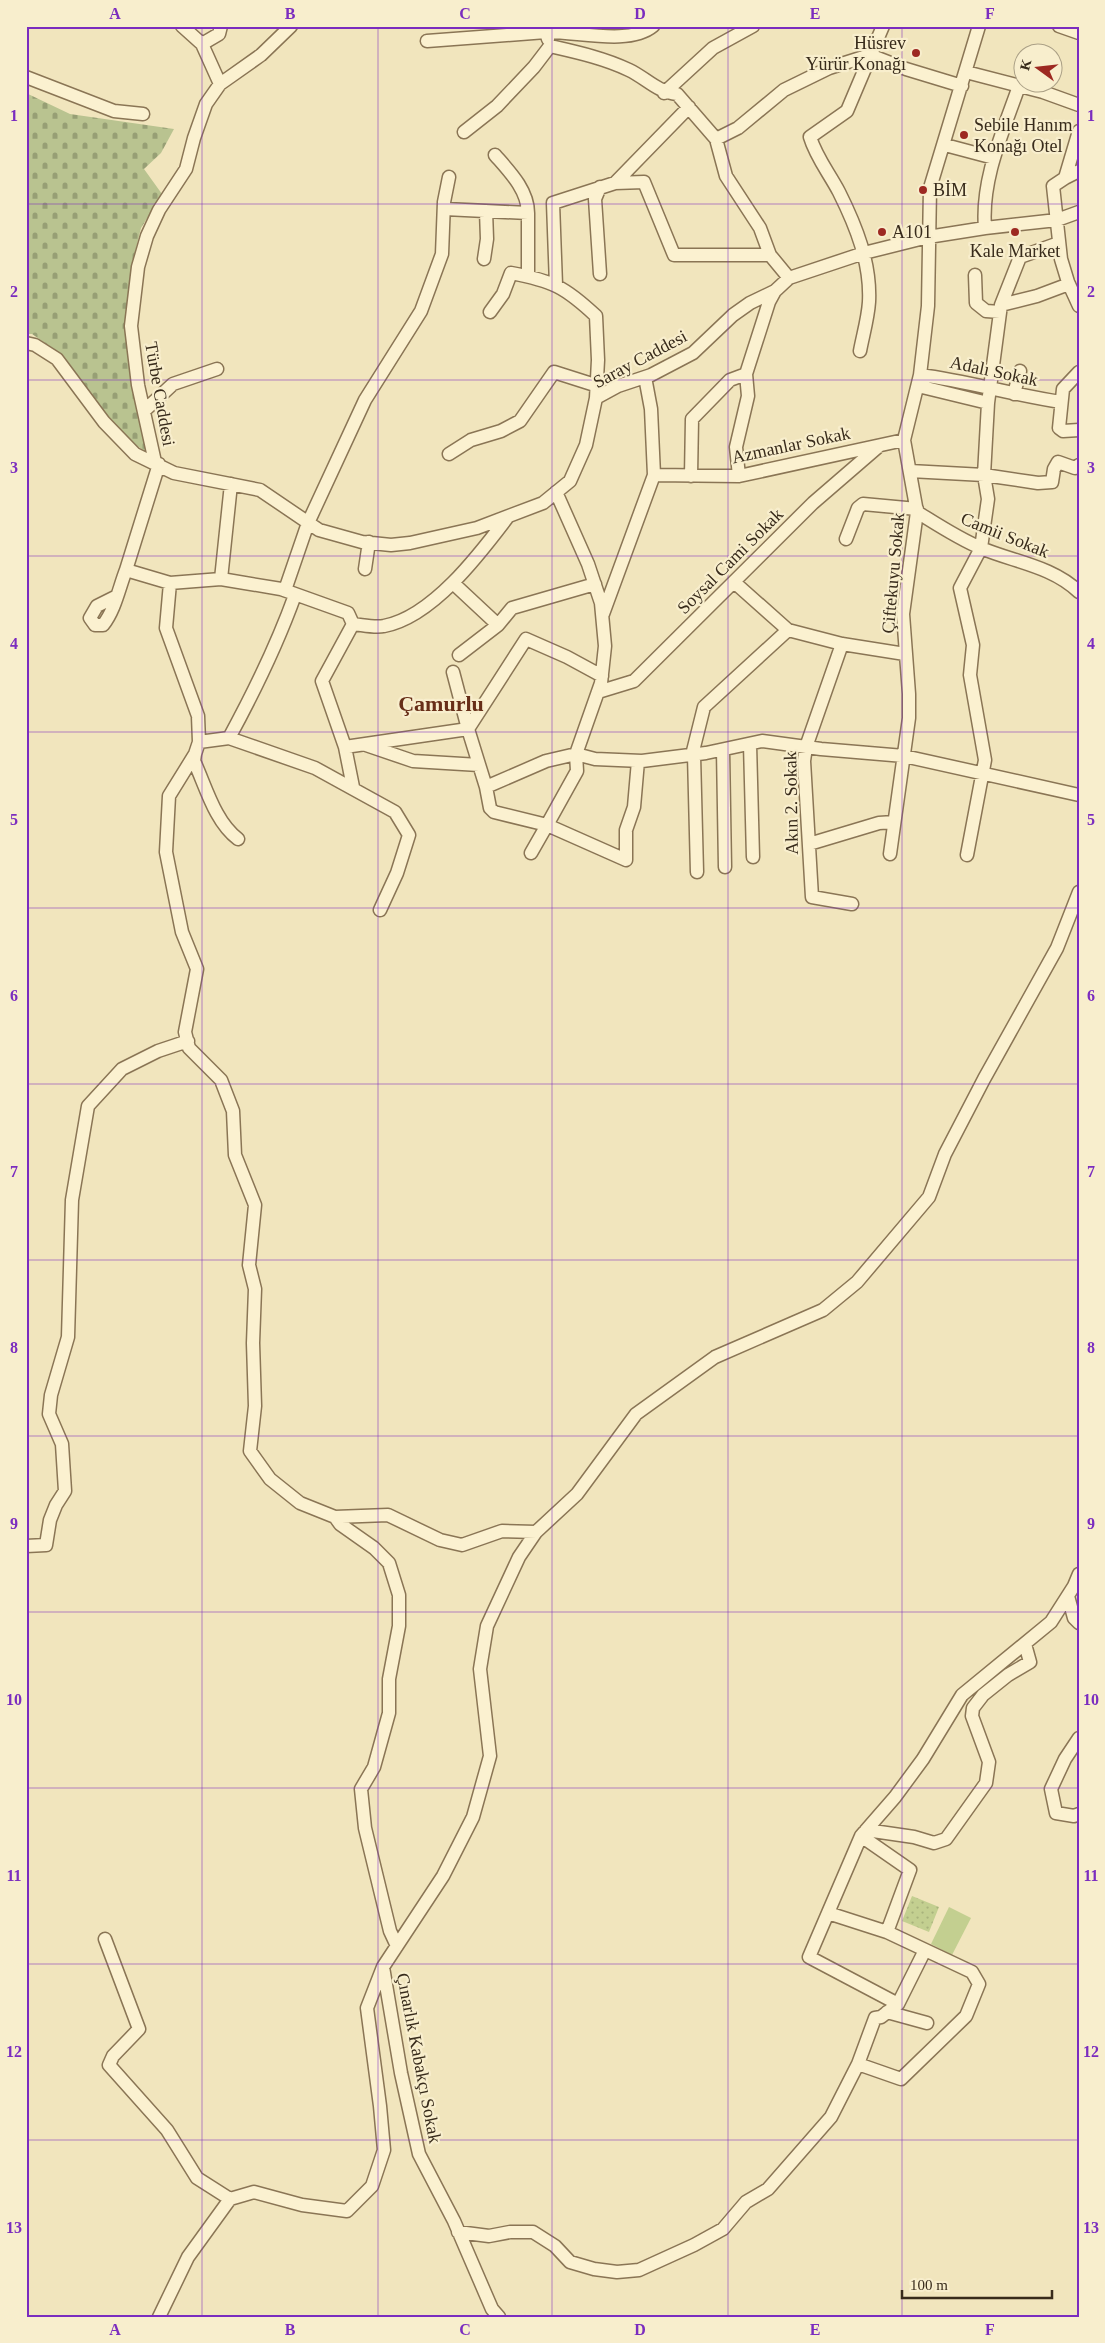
<svg xmlns="http://www.w3.org/2000/svg" width="1105" height="2343" font-family="Georgia,serif">
<defs>
<pattern id="green-dots" width="8" height="8" patternUnits="userSpaceOnUse" patternTransform="scale(1.25)"><rect width="8" height="8" fill="#c3cf90"/><path d="M2 2h.1M6 6h.1" fill="none" stroke="#a8b27c" stroke-width="1.8" stroke-linecap="round"/></pattern>
<pattern id="cemetery-stones" width="16" height="16" patternUnits="userSpaceOnUse" patternTransform="scale(1.25)"><rect width="16" height="16" fill="#b9c390"/><path d="M2 7V4a2 2 0 0 1 4 0v3zM10 15v-3a2 2 0 0 1 4 0v3z" fill="#979f75"/></pattern>
</defs>
<rect width="100%" height="100%" fill="#f1e5bd"/>
<path fill="url(#green-dots)" d="M912,1896l27,11 -10,25 -27,-11z"/>
<path fill="url(#cemetery-stones)" d="M26,93l44,21 104,15 -13,24 -17,16 18,25 -21,34 -9,36 -5,63 5,59 14,66 -13,-9 -37,-40 -33,-48 -31,-21h-6z"/>
<path fill="#c3cf90" d="M949,1907l22,11 -19,37 -21,-11z"/>
<g fill="none" stroke-linecap="round" stroke-linejoin="round">
<g stroke="#8a7555" stroke-width="15">
<path id="minor" d="M182,26l20,18 18,40
M1059,26l20,7
M548,39l-2,-7c30,-1 83,14 107,-6
M427,41l119,-9v-6
M202,44l17,-10 2,-8
M550,46c26,6 54,12 79,24 17,8 28,22 48,24l39,45 10,37 34,52 10,27 19,23
M966,72l77,20 36,13
M26,77l88,34 29,3
M664,93l49,-45 40,-22
M1079,131l-14,47 -12,8 8,73 7,23 11,24
M464,132l33,-26 37,-39 16,-21
M716,139l22,-11 46,-38 45,-22 41,-13 36,14 56,17
M945,145l49,13
M495,155c14,16 33,35 33,58
M1065,178l14,-7
M615,183l74,-76
M445,209l83,4v63
M985,228c-4,-49 18,-96 34,-142
M484,259l3,-20 -1,-28
M600,274l-5,-75 5,-12
M975,275l1,28 10,8 14,1
M556,285l-3,-82 62,-20 29,-1 30,73h96
M1001,305l36,-9 32,-12
M490,312l13,-18 8,-21c42,8 54,14 85,43l2,44 -2,38
M26,343l9,2 22,14 47,63 31,32 39,19 86,17 59,40 43,12 29,3 19,-2 67,-15 66,-25 27,-22 16,-36 10,-47 22,-12 33,-11 42,-22 40,-38 17,-12 25,-12 14,-13 75,-25 64,-16 57,-9 72,-8 22,-8
M860,351c3,-16 8,-33 9,-49 2,-39 -13,-76 -30,-110 -10,-19 -23,-35 -29,-55l37,-26 36,-85
M1079,372l-16,17 -4,39 4,3 16,-1
M920,375c48,6 93,20 141,27
M645,377l6,32 3,66
M918,386l70,17
M1014,394l6,-23
M144,411l29,-27 44,-15
M449,454l22,-14 30,-9 19,-10 34,-49 44,14
M155,462l-17,-77 -7,-59 7,-59 9,-31 12,-26 27,-41 8,-31 12,-34 14,-20 41,-29 30,-29
M159,464l-33,106 44,13 51,-4 10,-95
M910,471l74,4 54,8 14,-1 2,-13 4,-7 17,6 4,-3
M691,476l1,-57 38,-39 16,-6
M739,476l-3,-29 12,-51 -2,-22 23,-72 6,-11
M556,492l32,72 13,39 4,43 -4,37 -25,71 1,17 -30,54 79,35v-30l8,-23 4,-46
M917,512c21,13 42,27 64,36 33,14 71,18 98,44
M846,539l12,-31 5,-4 54,5
M365,569l4,-27
M221,579l60,10 67,24 5,11
M734,582l54,48 54,14 63,10
M170,583l-4,45 32,88 1,26 30,-4 86,30 80,44 14,23 -12,38 -17,37
M453,583l45,42 14,-17 83,-24
M285,590l23,-67 57,-123 56,-89 21,-57 2,-52 5,-25
M115,597l-18,9 -7,12 5,7h8c12,-15 16,-37 23,-55
M603,614l51,-139 85,1 165,-36
M842,644l-36,103 -2,14 8,136 40,7
M459,655l39,-30
M453,672l15,57
M598,692l36,-11 179,-178 66,-57
M468,729l58,-90 41,18 35,19
M229,738c25,-46 48,-93 66,-143
M199,742l-4,12 -26,42 -3,56 16,80 15,37 -12,63 4,16 32,32 12,31 2,44 20,50 -6,60 6,24 -2,54 2,63 -5,45 20,28 30,24 35,14 53,-2 52,25 22,5 40,-14 34,1
M750,744l3,113
M366,745l47,16 66,4
M345,747l-23,-66 31,-57c10,1 22,4 31,2 48,-9 95,-71 123,-108
M723,750l2,117
M195,754l-1,7c12,26 21,61 44,78
M692,755l12,-48 84,-77
M694,755l3,117
M353,787l-8,-40 123,-18 18,58 4,21 4,4 53,13 -16,28
M486,787l60,-26 30,-7 19,5 47,2 64,-8 56,-12 59,8 83,7 175,39
M809,844l70,-21 15,-1
M890,854l19,-136v-24l-6,-80 14,-102 -13,-72 16,-65 8,-69 2,-118 49,-162
M967,855l18,-95 -15,-85 3,-30 -13,-57 21,-40 7,-49 -4,-24 4,-72 13,-98 19,-48 39,-14
M335,1517l5,7 34,24 15,15 10,32v31l-10,53v34l-15,54 -13,22 4,39 25,103 7,15
M26,1546l20,-1 4,-25 6,-15 9,-14 -3,-47 -13,-30 2,-19 17,-58 4,-137 16,-94 34,-37 36,-18 30,-10
M1068,1596l6,22 5,5
M1079,1738l-14,21 -14,30 5,24 18,3 5,-2
M866,1830l48,7 20,6 12,-4 40,-56 3,-21 -17,-46 1,-8 10,-13 25,-20 22,-13 -5,-18
M861,1836l49,34 -23,62 85,40 7,12 -13,32 -65,63 -43,-15 17,-46 6,-1 17,-13
M828,1913l59,19
M105,1939l34,90 -26,27 -4,9 58,65 30,48 33,21
M925,1950l-27,54 -89,-47 52,-121 34,-39 28,-38 39,-64 89,-73 23,-36 5,-12
M383,1967l18,106 18,81 35,67 38,88 7,8
M887,2012l40,11
M458,2232l31,4 21,-4h23l22,14 15,16 24,7 23,3 22,-2 55,-25 29,-16 23,-27 22,-13 63,-72 27,-53
M159,2317l29,-60 42,-58 24,-7 48,13 45,6 25,-25 12,-36 -4,-44 -13,-98 16,-41 60,-91 30,-59 17,-61 -10,-87 7,-43 32,-69 17,-25 41,-38 59,-80 79,-57 108,-47 34,-28 72,-85 16,-43 39,-75 73,-131 22,-56"/>
</g>
<use href="#minor" stroke="#fbf1d0" stroke-width="12"/>
</g>
<path fill="none" stroke="#7b2cbf" stroke-width="1" stroke-opacity="0.55" d="M202,26v2291M378,26v2291M552,26v2291M728,26v2291M902,26v2291M26,204h1053M26,380h1053M26,556h1053M26,732h1053M26,908h1053M26,1084h1053M26,1260h1053M26,1436h1053M26,1612h1053M26,1788h1053M26,1964h1053M26,2140h1053"/>
<g fill="#9d2921" stroke="#f8eecd" stroke-width="2">
<circle cx="916" cy="53" r="5"/>
<circle cx="964" cy="135" r="5"/>
<circle cx="923" cy="190" r="5"/>
<circle cx="882" cy="232" r="5"/>
<circle cx="1015" cy="232" r="5"/>
</g>
<g text-anchor="middle" stroke-width="4.5" stroke-linejoin="round" paint-order="stroke">
<g font-size="18" fill="#382b1b" stroke="#f8eecd" text-anchor="start">
<text x="906" y="49" text-anchor="end">Hüsrev<tspan x="906" dy="21">Yürür Konağı</tspan></text>
<text x="974" y="131">Sebile Hanım<tspan x="974" dy="21">Konağı Otel</tspan></text>
<text x="933" y="196">BİM</text>
<text x="892" y="238">A101</text>
<text x="1015" y="257" text-anchor="middle">Kale Market</text>
</g>
<g font-size="18" fill="#382b1b" stroke="#f8eecd">
<text transform="translate(640 359) rotate(-28)" y="6">Saray Caddesi</text>
<text transform="translate(994 371) rotate(12)" y="6">Adalı Sokak</text>
<text transform="translate(160 394) rotate(80)" y="6">Türbe Caddesi</text>
<text transform="translate(791 445) rotate(-12)" y="6">Azmanlar Sokak</text>
<text transform="translate(1005 535) rotate(22)" y="6">Camii Sokak</text>
<text transform="translate(730 561) rotate(-45)" y="6">Soysal Cami Sokak</text>
<text transform="translate(893 573) rotate(-85)" y="6">Çiftekuyu Sokak</text>
<text transform="translate(791 803) rotate(-91)" y="6">Akın 2. Sokak</text>
<text transform="translate(419 2058) rotate(79)" y="6">Çınarlık Kabakçı Sokak</text>
</g>
<g font-size="22" font-weight="bold" fill="#672e17" stroke="#f8eecd">
<text x="441" y="711">Çamurlu</text>
</g>
</g>
<rect width="1105" height="2343" fill="none" stroke="#f8eecd" stroke-width="55"/>
<g transform="translate(1038 68) rotate(285)"><circle r="24" fill="#f8eecd" stroke="#aba086"/>
<path d="M0-4L9 19L0 12L-9 19Z" fill="#9d2921"/>
<text y="-8" font-size="14" font-weight="bold" text-anchor="middle" fill="#382b1b">K</text>
</g>
<path d="M902 2290v8h150v-8" fill="none" stroke="#382b1b" stroke-width="2.5"/>
<text x="910" y="2290" font-size="15" fill="#382b1b" stroke="#f8eecd" stroke-width="4" paint-order="stroke">100 m</text>
<rect x="28" y="28" width="1050" height="2288" fill="none" stroke="#7b2cbf" stroke-width="2"/>
<g font-size="16" text-anchor="middle" font-weight="bold" fill="#7b2cbf">
<text x="115" y="19">A</text>
<text x="290" y="19">B</text>
<text x="465" y="19">C</text>
<text x="640" y="19">D</text>
<text x="815" y="19">E</text>
<text x="990" y="19">F</text>
<text x="14" y="121">1</text>
<text x="1091" y="121">1</text>
<text x="14" y="297">2</text>
<text x="1091" y="297">2</text>
<text x="14" y="473">3</text>
<text x="1091" y="473">3</text>
<text x="14" y="649">4</text>
<text x="1091" y="649">4</text>
<text x="14" y="825">5</text>
<text x="1091" y="825">5</text>
<text x="14" y="1001">6</text>
<text x="1091" y="1001">6</text>
<text x="14" y="1177">7</text>
<text x="1091" y="1177">7</text>
<text x="14" y="1353">8</text>
<text x="1091" y="1353">8</text>
<text x="14" y="1529">9</text>
<text x="1091" y="1529">9</text>
<text x="14" y="1705">10</text>
<text x="1091" y="1705">10</text>
<text x="14" y="1881">11</text>
<text x="1091" y="1881">11</text>
<text x="14" y="2057">12</text>
<text x="1091" y="2057">12</text>
<text x="14" y="2233">13</text>
<text x="1091" y="2233">13</text>
<text x="115" y="2335">A</text>
<text x="290" y="2335">B</text>
<text x="465" y="2335">C</text>
<text x="640" y="2335">D</text>
<text x="815" y="2335">E</text>
<text x="990" y="2335">F</text>
</g>
</svg>
